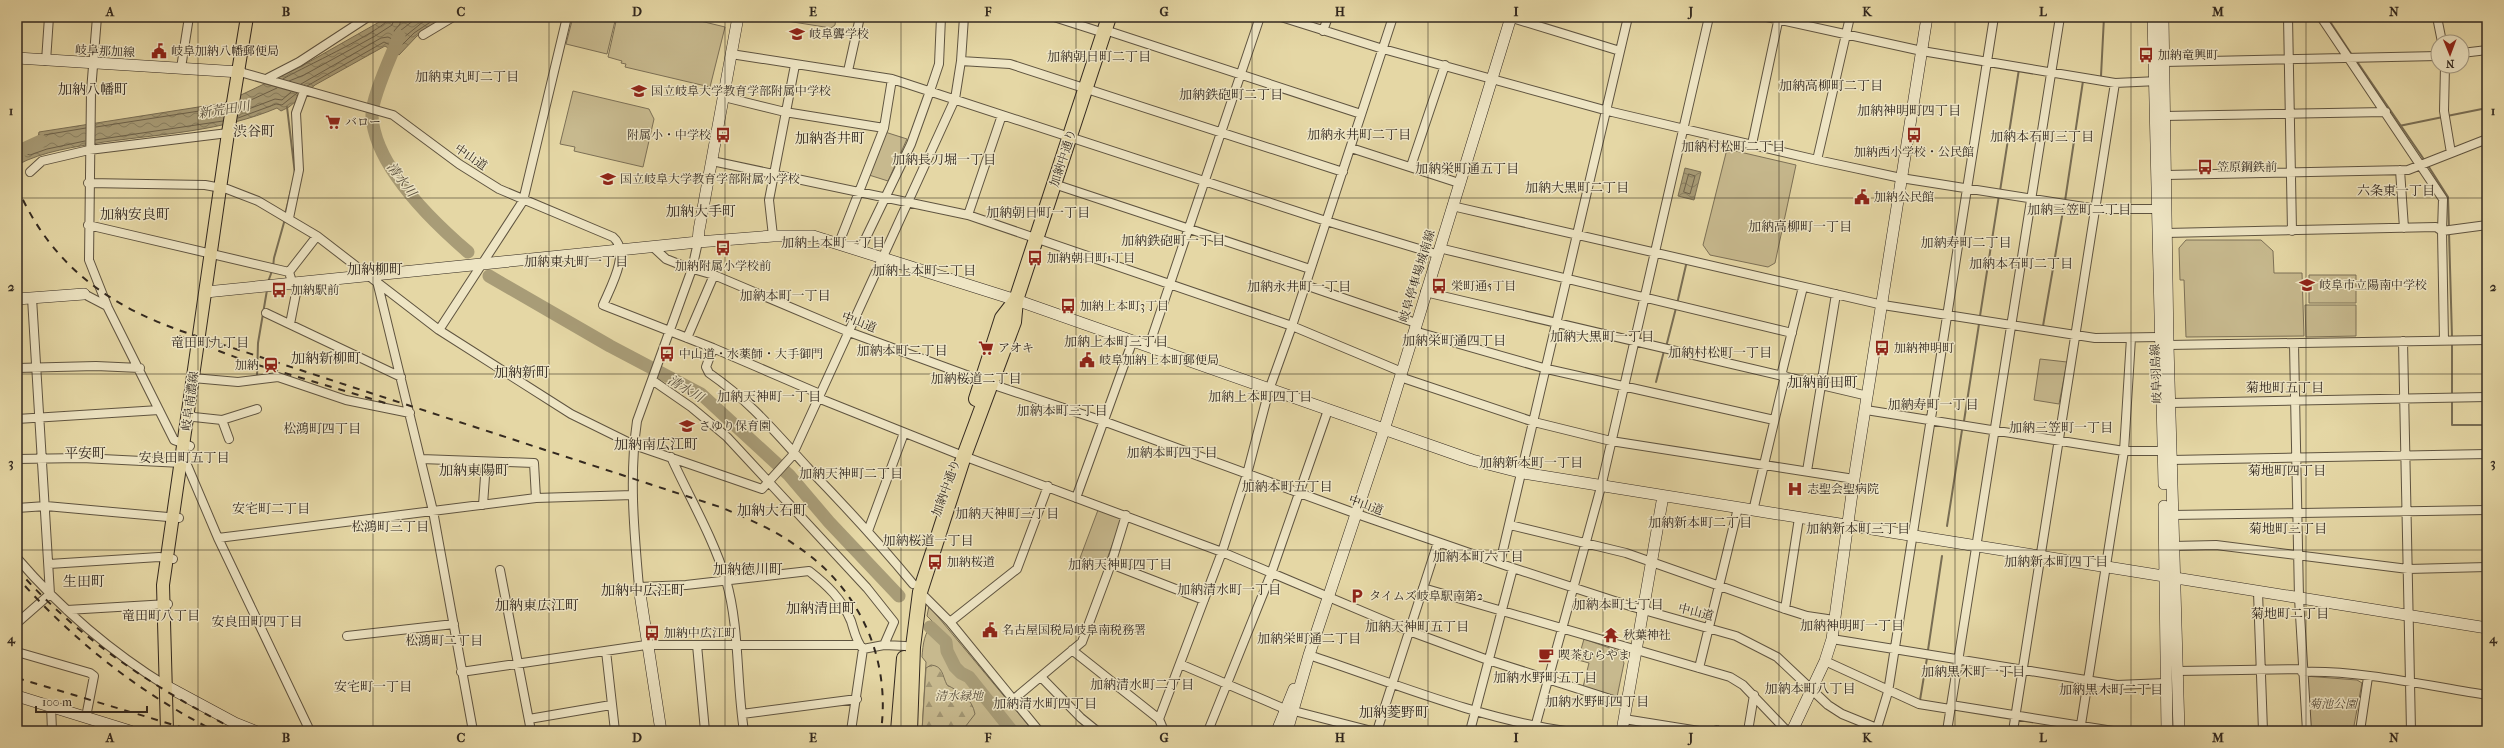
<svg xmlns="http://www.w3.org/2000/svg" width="2504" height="748" font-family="'IM FELL French Canon','Noto Serif JP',serif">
<defs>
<pattern id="forest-firs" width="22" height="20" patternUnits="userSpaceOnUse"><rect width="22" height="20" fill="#c7b98e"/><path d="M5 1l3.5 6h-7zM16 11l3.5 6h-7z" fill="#a29673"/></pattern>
<pattern id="water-waves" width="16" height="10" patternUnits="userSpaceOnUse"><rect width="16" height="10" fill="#a89c77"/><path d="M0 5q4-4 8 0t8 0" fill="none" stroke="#897f61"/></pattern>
</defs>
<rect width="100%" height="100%" fill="#e5d7a5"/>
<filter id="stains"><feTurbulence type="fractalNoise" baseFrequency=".005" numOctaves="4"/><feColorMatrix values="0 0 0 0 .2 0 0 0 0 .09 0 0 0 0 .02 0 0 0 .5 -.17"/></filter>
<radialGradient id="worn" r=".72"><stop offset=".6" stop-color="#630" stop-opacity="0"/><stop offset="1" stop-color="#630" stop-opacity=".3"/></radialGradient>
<path fill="#c7b98e" stroke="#7c7056" d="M573,17h43l-9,37 -41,-10z
M617,17h67l41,10 -15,60 -85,-20 1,-3 -5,-1 1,-2 -14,-4z
M774,17h62l-1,8 -4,3 -57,-9z
M573,91l76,18 5,10 -11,48 -69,-16 1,-4 -15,-3z
M885,132l22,7 -19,42 -19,-6z
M1727,149l69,16 -21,98 -7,4 -58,-12 -7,-10z
M2186,240h75l12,11 1,22h28l2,63 -118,1 -2,-57h-4l-1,-32z
M2309,275h47v28h-47z
M2305,305h51v31l-50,1z
M2040,359l27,3 -8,42 -25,-4z
M1098,510l24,9 -18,48 -24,-9z
M929,606l104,125h-111l4,-69 -4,-5c1,-13 2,-25 12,-34l-7,-7z
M1584,639l34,12 6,12 -7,34 -34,-10 6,-24 -11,-3z
M2305,676l52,4 5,3 -9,48h-43z"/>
<path fill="url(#forest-firs)" stroke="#7c7056" d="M931,665c12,1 11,10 16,20 13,7 25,13 28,29l-13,17h-40l4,-63z"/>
<path fill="url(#water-waves)" stroke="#796e54" d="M388,17h57l-28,19 -18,19 -14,-9 -70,39 -26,22 -8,4 -4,-3c-54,23 -115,26 -173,34 -29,5 -61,9 -87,23 0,-14 12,-19 21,-27l1,-6 185,-29 76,-36z
M1685,168l16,4 -7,28 -16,-4z"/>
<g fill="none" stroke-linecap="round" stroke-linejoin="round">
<path stroke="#6d624b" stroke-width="1" d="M401,17l-1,7 -6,7 2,3 22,-17
M283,79c14,-9 105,-50 107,-62
M289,81l15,-6 71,-39 17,-11 3,-8
M301,84l80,-46 7,-1 10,5 31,-25
M307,86l77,-44 14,7 16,-16 24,-16
M240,105l37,-17
M238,113l37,-14 7,1 9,-8
M238,118l38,-14 6,1 15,-12
M96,127l129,-20
M95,140l128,-19
M85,141l-38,8 -17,6 -3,-1 17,-19 42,-7
M1689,174l6,2 -5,18 -6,-2z"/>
<path stroke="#796e54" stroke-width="2" d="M2327,17l25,38
M2356,60l69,101
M2101,76l3,-59
M287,107l8,67
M2447,116l40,-8
M2399,126l44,-9
M2427,164l21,33 1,31
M2000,191l19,-122
M2065,201l18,-120
M285,215l6,-25
M2449,232l3,105
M273,267l1,-9 11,-39
M268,282l4,-11
M1677,304l9,-39
M1980,316l19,-121
M2043,326l21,-121
M2452,344v51
M1666,347l10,-39
M257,377l1,-34 9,-53
M1656,382l8,-31
M2452,400v25h35
M1964,421l15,-97
M1947,526l15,-96
M1928,650l14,-94
M1920,700l7,-42"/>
<path stroke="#a89c77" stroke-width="13" d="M399,36c-7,19 -28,62 -27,80 3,51 60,105 96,136
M17,152l24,-11
M489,276l121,70 91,48 88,81 40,47 70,74
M930,627l16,15 1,9 8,16 6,6 8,4 43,54"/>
<g stroke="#5f5440" stroke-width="10">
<path id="street" d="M97,17l-6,74 -2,169 19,48 66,132 16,6
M1054,17l50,16
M1281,17l102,32 225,62 209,49 84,18 196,31h60
M1509,17l111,34
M1767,17l155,34 193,32 43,-2
M2288,17l4,214
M2321,17l122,182 -1,32 45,-6
M2437,17l5,25
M1105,30l256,84
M1323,31l5,-14
M423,35l30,-18
M2462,53l25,-3
M731,54l161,25 434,142 110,33
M46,61l3,-44
M961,61l49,3 333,108
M2164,62l274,-6
M2445,66l-1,45 7,42
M181,68l8,-51
M848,71l12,-54
M240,72l153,43 66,49 40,25 114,48c18,15 -3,51 -10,68l110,43 107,46
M268,78l31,-16 69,-45
M724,97l61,15 99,16
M2164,116l222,-4
M1752,144l27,-127
M1351,148l108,35
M1817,160l33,-143
M712,161l256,54 324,111 110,46
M1411,166l34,-101
M2400,170l4,58
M30,172l12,-11 47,-11 139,-17
M2166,175l242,-5 79,-31
M88,183l117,2 22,4 31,12 59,35 122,94 132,84 63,31 128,44 30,-33 163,-357 6,-38 3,-44
M1054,184l256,85
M1452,206l431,99 212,33 64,-1
M968,215l34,-100
M289,218l10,-48 -3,-57 8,-22
M88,225l201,47
M2166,233l270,-6 6,4 2,109
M773,236l-4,-36 26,-135
M698,242l-6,27 -55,152c-8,55 -3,110 2,166l47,-2 123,-14c18,14 33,28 42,50 3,9 5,21 12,28l-12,82
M839,243l45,-115 8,-49
M653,247l13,12 20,8 28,8 135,57 142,52 112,37 254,93 156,54 120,39 103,29 41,21 51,48 14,9 42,17
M1439,248l353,85
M860,250l51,-106 19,-53 9,-27 2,-47
M289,272l3,10 5,6 -7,36
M289,272l28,-36
M377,281l56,230 40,220
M1305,285l111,38
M1425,292l443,104
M84,294l23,12
M32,298l18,296
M266,313l135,64
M439,330l84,-129 44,-184
M1414,331l133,38 227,51
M687,338l27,-63
M2403,341l8,390
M2294,344l5,254 8,133
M2168,345l319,-5
M1149,346l111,-329
M713,348l-7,19 3,6c43,30 65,58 100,96 36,37 71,75 104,115
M17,368l79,-2 44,2
M1781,376l22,-89
M1400,377l134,45 77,19 243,38
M193,378l45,4 40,-5 68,23 64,13
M652,380l39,27 36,30 140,151 27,34 -10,23
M818,398l140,56 264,98 187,79 79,29 138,44
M2170,403l317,-6
M1866,410l258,41h39
M194,417l28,3 7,19
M17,419l142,-9
M222,420l35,-11
M671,457c18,40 42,80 55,123 14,48 10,101 18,151
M17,459l65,-1 100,5 5,2 31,73 92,193
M421,459l113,4 2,35
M2171,460l316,-6
M1807,471l29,-177
M1076,498l57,-158
M483,505l3,-43
M17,508l29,-2 133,12
M1753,511l32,-135
M2171,515l316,-5
M1510,525l116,28 159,56 22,7 27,4
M868,531l36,-98
M218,538l318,-40 97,-3
M2173,546l43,-1 192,24 79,-2
M17,558c43,50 94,94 151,129
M1500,563l128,-546
M49,564l110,-7 14,2
M1111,564l93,36
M500,570l31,161
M1423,588l307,89 13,8 44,46
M920,592l30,30 89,109
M2258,592l5,139
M1785,609l14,-91
M67,610l101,-6
M950,622l67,-53 31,-83
M17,623l33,-29
M347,636l107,-12
M1832,639l285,46 48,-2
M697,645l8,86
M863,649l21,-4 21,1
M1072,650l87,69 5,12
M606,651l9,80
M17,652l73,21 4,3 -8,41
M1309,655c84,28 168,63 256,76
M1825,661l94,43 31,5
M1180,664l105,45
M1699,668l39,-160
M2177,671l125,-2
M461,672l185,-27h213
M2302,672c58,-2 127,14 185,23
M1041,677l40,41 16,13
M1014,699l68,-57 29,-78 15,-49
M1951,705l162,26
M51,706l1,25
M1294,711l78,20
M742,714l115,-15
M529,719l82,-14
M1159,719l63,-167 25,-78 22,-84 23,-64 101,-309
M1624,719l75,12
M1877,728l11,-36 106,-675
M1208,731l63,-157 57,-164
M1377,731l61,-189
M1470,731l43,-163
M1534,731l67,-244 108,-470
M1715,731l2,-1
M1748,731l6,-36
M1947,731l113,-714
M2013,731l102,-648
M2080,731l44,-280 7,-113
M2360,731l8,-54"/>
</g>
<g stroke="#32281f" stroke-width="12">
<path id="secondary" d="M2153,17l11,467
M2163,17l5,328 11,386
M17,58l223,14
M698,242l1,-12 39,-213
M206,292l492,-50 75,-6h40l203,64 456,160 51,13 964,155
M17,299l67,-5
M2164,506l3,225
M639,587l22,144
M170,688l65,35 20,8
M17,696l113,35
M1277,731l17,-42
M1287,731l22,-76 75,-225 127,-413
M1622,731l41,-235
M1792,731l33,-70 7,-22 22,-160 73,-462"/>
</g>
<g stroke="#32281f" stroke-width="14">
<path id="primary" d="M167,731l-4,-146 65,-452 19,-116"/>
</g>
<g stroke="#32281f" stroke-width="16">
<path id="highway" d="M976,399l26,-81 14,-18
M898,731l6,-73
M910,731l3,-84 7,-55 44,-136 50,-134 2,-22 93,-283"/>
</g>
<use href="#street" stroke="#eee5c4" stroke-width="8"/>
<use href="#secondary" stroke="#eee5c4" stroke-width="11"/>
<use href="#primary" stroke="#e5d7a5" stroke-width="12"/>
<use href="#highway" stroke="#e5d7a5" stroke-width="14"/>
<path stroke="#32281f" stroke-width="2" stroke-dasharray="7 7" stroke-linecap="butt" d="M17,187c35,80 93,120 173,147l533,174c25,11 52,22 75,39 61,41 93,111 83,184
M179,336l72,27 141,42
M17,569c61,70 139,120 221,162
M25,586c54,59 118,109 190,145
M17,678l177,53"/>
</g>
<path fill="none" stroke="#32281f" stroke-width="1" stroke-opacity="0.55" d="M198,17v714M373,17v714M549,17v714M725,17v714M901,17v714M1076,17v714M1252,17v714M1428,17v714M1603,17v714M1779,17v714M1955,17v714M2131,17v714M2306,17v714M17,198h2470M17,374h2470M17,550h2470"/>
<defs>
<g id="school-bare" transform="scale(1.2)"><path d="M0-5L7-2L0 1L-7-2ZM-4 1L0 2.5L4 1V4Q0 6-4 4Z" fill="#8f2418" stroke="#eee5c4" stroke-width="2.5" paint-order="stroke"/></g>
<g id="civic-bare" transform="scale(1.2)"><path d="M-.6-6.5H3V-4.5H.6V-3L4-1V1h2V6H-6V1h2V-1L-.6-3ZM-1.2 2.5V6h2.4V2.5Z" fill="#8f2418" stroke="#eee5c4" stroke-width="2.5" paint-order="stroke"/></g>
<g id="bus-bare" transform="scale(1.2)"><path d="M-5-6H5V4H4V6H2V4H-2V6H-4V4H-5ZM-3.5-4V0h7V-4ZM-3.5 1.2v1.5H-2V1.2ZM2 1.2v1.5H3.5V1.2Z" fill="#8f2418" stroke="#eee5c4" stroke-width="2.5" paint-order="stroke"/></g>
<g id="supermarket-bare" transform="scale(1.2)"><path d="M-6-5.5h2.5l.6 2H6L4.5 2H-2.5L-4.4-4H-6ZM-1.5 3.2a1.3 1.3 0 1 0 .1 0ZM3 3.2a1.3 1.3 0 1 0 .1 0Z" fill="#8f2418" stroke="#eee5c4" stroke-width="2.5" paint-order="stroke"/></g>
<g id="station-bare" transform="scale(1.2)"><path d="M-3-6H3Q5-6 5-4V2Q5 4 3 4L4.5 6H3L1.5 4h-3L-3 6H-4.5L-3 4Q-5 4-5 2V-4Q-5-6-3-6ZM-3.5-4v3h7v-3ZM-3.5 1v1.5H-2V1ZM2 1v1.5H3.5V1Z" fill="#8f2418" stroke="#eee5c4" stroke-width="2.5" paint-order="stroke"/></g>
<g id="hospital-bare" transform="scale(1.2)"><path d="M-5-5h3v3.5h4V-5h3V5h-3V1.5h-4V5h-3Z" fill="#8f2418" stroke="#eee5c4" stroke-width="2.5" paint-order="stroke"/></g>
<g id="parking-bare" transform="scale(1.2)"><path d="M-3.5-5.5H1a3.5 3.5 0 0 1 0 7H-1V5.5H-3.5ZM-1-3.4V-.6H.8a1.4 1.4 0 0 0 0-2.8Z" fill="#8f2418" stroke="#eee5c4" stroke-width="2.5" paint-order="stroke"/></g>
<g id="temple-bare" transform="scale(1.2)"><path d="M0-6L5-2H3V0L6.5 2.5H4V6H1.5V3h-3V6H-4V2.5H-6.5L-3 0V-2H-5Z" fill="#8f2418" stroke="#eee5c4" stroke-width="2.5" paint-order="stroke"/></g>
<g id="cafe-bare" transform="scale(1.2)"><path d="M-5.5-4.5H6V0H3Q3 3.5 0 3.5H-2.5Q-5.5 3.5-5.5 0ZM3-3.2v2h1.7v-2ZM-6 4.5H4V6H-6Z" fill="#8f2418" stroke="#eee5c4" stroke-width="2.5" paint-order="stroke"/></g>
</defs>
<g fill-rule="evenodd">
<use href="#school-bare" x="797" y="34"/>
<use href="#civic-bare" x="159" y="51"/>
<use href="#bus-bare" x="2146" y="55"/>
<use href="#school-bare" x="639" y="91"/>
<use href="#supermarket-bare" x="333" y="122"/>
<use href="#bus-bare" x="723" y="135"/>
<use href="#bus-bare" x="1914" y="135"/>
<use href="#bus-bare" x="2205" y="167"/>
<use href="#school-bare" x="608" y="179"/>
<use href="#civic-bare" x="1862" y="197"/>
<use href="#bus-bare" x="723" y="248"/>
<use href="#bus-bare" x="1035" y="258"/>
<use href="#school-bare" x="2307" y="285"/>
<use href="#bus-bare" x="1439" y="286"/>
<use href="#bus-bare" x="279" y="290"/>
<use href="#bus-bare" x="1068" y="306"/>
<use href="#supermarket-bare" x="986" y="348"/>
<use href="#bus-bare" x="1882" y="348"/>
<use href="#bus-bare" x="667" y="354"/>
<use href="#civic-bare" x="1087" y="360"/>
<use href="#station-bare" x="271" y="365"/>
<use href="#school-bare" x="687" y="426"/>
<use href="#hospital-bare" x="1795" y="489"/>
<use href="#bus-bare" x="935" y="562"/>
<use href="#parking-bare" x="1357" y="596"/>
<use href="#civic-bare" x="990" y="630"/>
<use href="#bus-bare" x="652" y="633"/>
<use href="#temple-bare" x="1611" y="635"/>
<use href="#cafe-bare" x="1546" y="655"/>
</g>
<g text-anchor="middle" stroke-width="3" stroke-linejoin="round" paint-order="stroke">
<g font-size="12" fill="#32281f" stroke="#eee5c4" text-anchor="start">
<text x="809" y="38">岐阜聾学校</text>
<text x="171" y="55">岐阜加納八幡郵便局</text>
<text x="2158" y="59">加納竜興町</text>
<text x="651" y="95">国立岐阜大学教育学部附属中学校</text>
<text x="345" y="126">バロー</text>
<text x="711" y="139" text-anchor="end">附属小・中学校</text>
<text x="1914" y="156" text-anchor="middle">加納西小学校・公民館</text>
<text x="2217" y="171">笠原鋼鉄前</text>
<text x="620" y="183">国立岐阜大学教育学部附属小学校</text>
<text x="1874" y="201">加納公民館</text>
<text x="1047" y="262">加納朝日町1丁目</text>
<text x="723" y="270" text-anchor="middle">加納附属小学校前</text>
<text x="2319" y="289">岐阜市立陽南中学校</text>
<text x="1451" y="290">栄町通5丁目</text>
<text x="291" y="294">加納駅前</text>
<text x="1080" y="310">加納上本町3丁目</text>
<text x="998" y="352">アオキ</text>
<text x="1894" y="352">加納神明町</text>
<text x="679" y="358">中山道・水薬師・大手御門</text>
<text x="1099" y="364">岐阜加納上本町郵便局</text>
<text x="259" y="369" text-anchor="end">加納</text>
<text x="699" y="430">さゆり保育園</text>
<text x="1807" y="493">志聖会聖病院</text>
<text x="947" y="566">加納桜道</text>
<text x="1369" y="600">タイムズ岐阜駅南第2</text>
<text x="1002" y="634">名古屋国税局岐阜南税務署</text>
<text x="664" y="637">加納中広江町</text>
<text x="1623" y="639">秋葉神社</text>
<text x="1558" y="659">喫茶むらやま</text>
</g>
<g font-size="12" fill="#32281f" stroke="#eee5c4">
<text transform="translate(105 51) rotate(3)" y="4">岐阜那加線</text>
<text transform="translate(471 157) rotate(34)" y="4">中山道</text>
<text transform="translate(1063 158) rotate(-72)" y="4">加納中通り</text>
<text transform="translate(1417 276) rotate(-73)" y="4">岐阜停車場城南線</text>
<text transform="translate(859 322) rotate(21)" y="4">中山道</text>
<text transform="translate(2156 374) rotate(-92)" y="4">岐阜羽島線</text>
<text transform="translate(190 401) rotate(-82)" y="4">岐阜南濃線</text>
<text transform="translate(946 488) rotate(-70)" y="4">加納中通り</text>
<text transform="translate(1366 505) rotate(20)" y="4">中山道</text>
<text transform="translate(1696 612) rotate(14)" y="4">中山道</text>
</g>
<g font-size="12" font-style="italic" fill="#574c3b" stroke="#eee5c4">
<text x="959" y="700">清水緑地</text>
<text x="2333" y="708">菊池公園</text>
</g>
<g font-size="13" fill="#32281f" stroke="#eee5c4">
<text x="1099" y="61">加納朝日町二丁目</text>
<text x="467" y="81">加納東丸町二丁目</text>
<text x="1831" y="90">加納高柳町二丁目</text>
<text x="1231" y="99">加納鉄砲町二丁目</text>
<text x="1909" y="115">加納神明町四丁目</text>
<text x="1359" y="139">加納永井町二丁目</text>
<text x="2042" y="141">加納本石町三丁目</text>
<text x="1733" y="151">加納村松町二丁目</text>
<text x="944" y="164">加納長刀堀一丁目</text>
<text x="1467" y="173">加納栄町通五丁目</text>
<text x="1577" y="192">加納大黒町二丁目</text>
<text x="2396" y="195">六条東一丁目</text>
<text x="2079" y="214">加納三笠町二丁目</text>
<text x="1038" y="217">加納朝日町一丁目</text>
<text x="1800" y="231">加納高柳町一丁目</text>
<text x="1173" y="245">加納鉄砲町一丁目</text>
<text x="833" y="247">加納上本町一丁目</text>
<text x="1966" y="247">加納寿町二丁目</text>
<text x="576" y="266">加納東丸町一丁目</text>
<text x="2021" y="268">加納本石町二丁目</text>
<text x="924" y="275">加納上本町二丁目</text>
<text x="1299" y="291">加納永井町一丁目</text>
<text x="785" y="300">加納本町一丁目</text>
<text x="1602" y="341">加納大黒町一丁目</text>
<text x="1454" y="345">加納栄町通四丁目</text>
<text x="1116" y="346">加納上本町三丁目</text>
<text x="210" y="347">竜田町九丁目</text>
<text x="902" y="355">加納本町二丁目</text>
<text x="1720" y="357">加納村松町一丁目</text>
<text x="976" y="383">加納桜道二丁目</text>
<text x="2285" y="392">菊地町五丁目</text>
<text x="769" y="401">加納天神町一丁目</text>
<text x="1260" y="401">加納上本町四丁目</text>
<text x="1933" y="409">加納寿町一丁目</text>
<text x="1062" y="415">加納本町三丁目</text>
<text x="2061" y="432">加納三笠町一丁目</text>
<text x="322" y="433">松鴻町四丁目</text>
<text x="1172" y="457">加納本町四丁目</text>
<text x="184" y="462">安良田町五丁目</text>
<text x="1531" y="467">加納新本町一丁目</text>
<text x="2287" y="475">菊地町四丁目</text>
<text x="851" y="478">加納天神町二丁目</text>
<text x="1287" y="491">加納本町五丁目</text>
<text x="271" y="513">安宅町二丁目</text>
<text x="1007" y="518">加納天神町三丁目</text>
<text x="1700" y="527">加納新本町二丁目</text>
<text x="390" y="531">松鴻町三丁目</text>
<text x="1858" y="533">加納新本町三丁目</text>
<text x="2288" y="533">菊地町三丁目</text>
<text x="928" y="545">加納桜道一丁目</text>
<text x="1478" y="561">加納本町六丁目</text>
<text x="2056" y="566">加納新本町四丁目</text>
<text x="1120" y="569">加納天神町四丁目</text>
<text x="1229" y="594">加納清水町一丁目</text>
<text x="1618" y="609">加納本町七丁目</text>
<text x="2290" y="618">菊地町二丁目</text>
<text x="161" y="620">竜田町八丁目</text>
<text x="257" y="626">安良田町四丁目</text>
<text x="1852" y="630">加納神明町一丁目</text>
<text x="1417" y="631">加納天神町五丁目</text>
<text x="1309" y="643">加納栄町通二丁目</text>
<text x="444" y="645">松鴻町二丁目</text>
<text x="1973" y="676">加納黒木町一丁目</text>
<text x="1545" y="682">加納水野町五丁目</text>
<text x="1142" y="689">加納清水町二丁目</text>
<text x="373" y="691">安宅町一丁目</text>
<text x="1810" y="693">加納本町八丁目</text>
<text x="2111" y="694">加納黒木町二丁目</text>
<text x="1597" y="706">加納水野町四丁目</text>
<text x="1045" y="708">加納清水町四丁目</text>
</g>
<g font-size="13" font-style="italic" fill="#554b39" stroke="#eee5c4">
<text transform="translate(224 109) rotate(-9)" y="5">新荒田川</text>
<text transform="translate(402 179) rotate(53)" y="5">清水川</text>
<text transform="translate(686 388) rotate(31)" y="5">清水川</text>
</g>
<g font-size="14" fill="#32281f" stroke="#eee5c4">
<text x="93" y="94">加納八幡町</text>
<text x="254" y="136">渋谷町</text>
<text x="830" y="143">加納沓井町</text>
<text x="701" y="216">加納大手町</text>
<text x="135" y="219">加納安良町</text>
<text x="375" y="274">加納柳町</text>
<text x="326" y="363">加納新柳町</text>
<text x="522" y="377">加納新町</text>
<text x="1823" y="387">加納前田町</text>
<text x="656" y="449">加納南広江町</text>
<text x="85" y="458">平安町</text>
<text x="474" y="475">加納東陽町</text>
<text x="772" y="515">加納大石町</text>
<text x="748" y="574">加納徳川町</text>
<text x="84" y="586">生田町</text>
<text x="643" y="595">加納中広江町</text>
<text x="537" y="610">加納東広江町</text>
<text x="821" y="613">加納清田町</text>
<text x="1394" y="717">加納菱野町</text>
</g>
</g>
<rect width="2504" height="748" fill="none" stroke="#e5d7a5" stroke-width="44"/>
<g transform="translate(2450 54) rotate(179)"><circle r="19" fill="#eee5c4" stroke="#a39982"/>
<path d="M0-3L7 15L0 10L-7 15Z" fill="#8f2418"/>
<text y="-6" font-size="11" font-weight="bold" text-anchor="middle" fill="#32281f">N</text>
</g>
<path d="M36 706v6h111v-6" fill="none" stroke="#32281f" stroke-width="2"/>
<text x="42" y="706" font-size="12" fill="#32281f" stroke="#eee5c4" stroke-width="3" paint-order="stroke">100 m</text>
<rect x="22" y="22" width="2460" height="704" fill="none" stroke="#32281f" stroke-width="1.5"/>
<g font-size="13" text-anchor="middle" font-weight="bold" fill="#32281f">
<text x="110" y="16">A</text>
<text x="286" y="16">B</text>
<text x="461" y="16">C</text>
<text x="637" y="16">D</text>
<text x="813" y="16">E</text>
<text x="988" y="16">F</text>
<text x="1164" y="16">G</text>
<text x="1340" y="16">H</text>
<text x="1516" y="16">I</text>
<text x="1691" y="16">J</text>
<text x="1867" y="16">K</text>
<text x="2043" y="16">L</text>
<text x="2218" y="16">M</text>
<text x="2394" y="16">N</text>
<text x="11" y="115">1</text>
<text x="2493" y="115">1</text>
<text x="11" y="291">2</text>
<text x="2493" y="291">2</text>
<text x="11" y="467">3</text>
<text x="2493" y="467">3</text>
<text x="11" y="643">4</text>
<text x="2493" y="643">4</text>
<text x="110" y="742">A</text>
<text x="286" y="742">B</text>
<text x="461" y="742">C</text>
<text x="637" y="742">D</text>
<text x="813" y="742">E</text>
<text x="988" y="742">F</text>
<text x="1164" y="742">G</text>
<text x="1340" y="742">H</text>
<text x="1516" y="742">I</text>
<text x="1691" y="742">J</text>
<text x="1867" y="742">K</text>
<text x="2043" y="742">L</text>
<text x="2218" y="742">M</text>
<text x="2394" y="742">N</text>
</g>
<rect width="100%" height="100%" filter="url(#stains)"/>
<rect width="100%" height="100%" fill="url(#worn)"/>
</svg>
